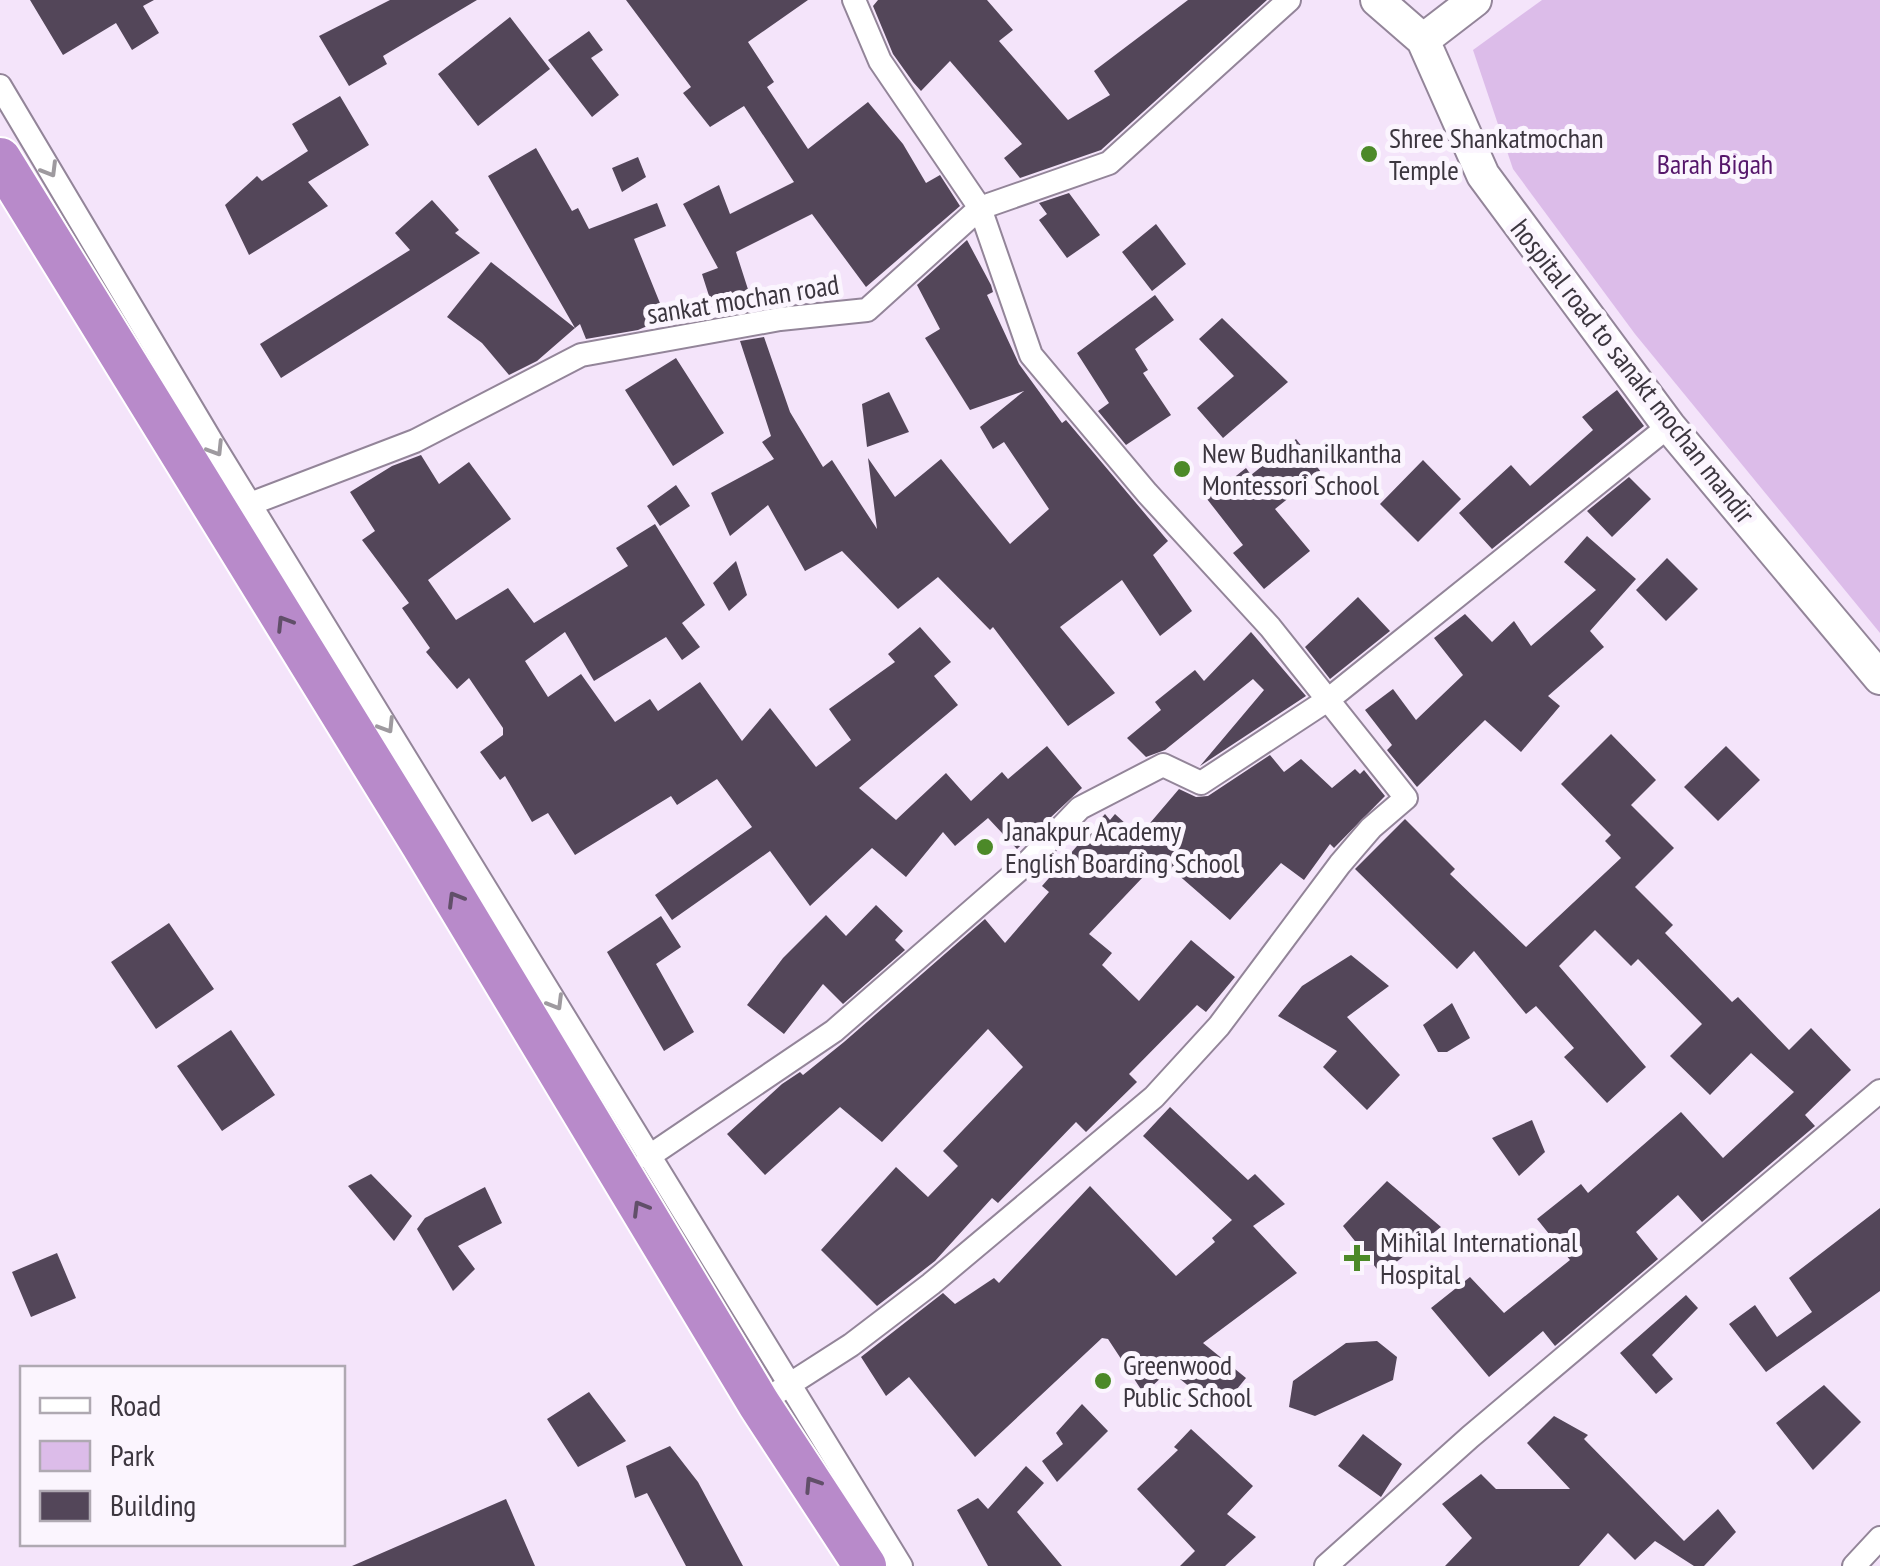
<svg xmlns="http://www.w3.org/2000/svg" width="1880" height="1566" font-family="'PT Sans Narrow',sans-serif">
<rect width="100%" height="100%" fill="#f4e4fa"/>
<path fill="#dcbce9" d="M1542,0h338v633l-245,-299 -122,-165 -40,-119z"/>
<path fill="#534659" d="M30,0h124l-11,6 16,27 -27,17 -16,-27 -53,32z
M390,0h87l-94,56 4,8 -38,22 -30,-50z
M626,0h182l-60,42 26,40 -7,5 41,62 60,-47 35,42 23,39 14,-8 20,31 -94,81 -54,-73 -76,38 18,56 -13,3 -10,-20 -21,8 -8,-25 16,-6 -35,-64 36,-19 11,29 64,-32 -50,-76 -34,21 -27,-34 8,-6z
M878,0h109l26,30 -14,11 69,79 42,-25 -16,-24 94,-71h79l-166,150 -81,28 -16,-20 18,-14 -72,-83 -29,30 -8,-9 -20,-28 -20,-48z
M510,17l40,52 -72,57 -40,-52z
M589,31l14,19 -12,8 28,37 -27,22 -44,-57z
M340,96l29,49 -61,37 20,24 -79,49 -24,-50 32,-29 5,5 46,-30 -16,-27z
M536,148l36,63 6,-3 11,21 68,-26 9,23 -32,13 32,79 -28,12 -52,9 -6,-15 -5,4 -87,-152z
M638,157l8,20 -24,15 -10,-24z
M1069,193l31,42 -33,23 -28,-38 8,-6 -8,-11z
M432,200l27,30 -4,3 25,20 -199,125 -21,-34 150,-94 -15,-17z
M1156,224l30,40 -34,27 -30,-39z
M967,240l24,45 2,7 -6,3 32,69 43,59 4,-3 102,121 -15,14 39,56 -32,25 -38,-56 -62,47 55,66 -47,33 -75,-99 -3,3 -52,-53 -40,32 -56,-58 -37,20 -37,-66 -38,31 -19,-43 63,-34 -12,-17 9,-6 -31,-95 24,-4 26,75 33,55 9,-7 45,69 -9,-71 27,39 46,-38 69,85 39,-35 -45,-67 -11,7 -13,-22 44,-36 -54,19 -45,-72 15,-9 -23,-44z
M491,262l84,66 -38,33 -28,14 -27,-32 -35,-26z
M1155,295l19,25 -39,29 13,21 -5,3 28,42 -45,30 -28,-34 11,-8 -32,-50z
M1222,318l66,64 -65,56 -26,-30 37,-32 -35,-37z
M676,358l48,75 -51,33 -48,-76z
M1617,390l27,36 -152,123 -33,-36 52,-48 19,21 63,-56 -11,-13z
M889,392l20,40 -42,15 -5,-43z
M1296,439l25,33 -46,37 35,42 -46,38 -31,-36 10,-8 -36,-46 39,-31 5,7z
M421,455l18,29 30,-22 42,57 -83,61 28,40 52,-32 26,35 94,-57 -12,-18 39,-24 50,81 -23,18 18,24 -18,13 -16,-23 -72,44 -29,-49 -40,29 23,36 33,-23 34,48 35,-23 8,12 42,-29 42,59 28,-33 46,59 35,-27 -22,-31 66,-47 -7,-8 32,-27 31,35 -17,14 24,29 -99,83 37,32 50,-47 25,28 31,-29 6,7 39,-33 35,42 -65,61 -29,-31 -33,28 -12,-14 -37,45 -34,-29 -62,58 -40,-55 -98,69 -17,-25 97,-68 -35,-48 -40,26 -6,-9 -96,59 -27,-42 -16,9 -27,-46 -5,4 -20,-28 23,-17v-7l-34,-50 -12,11 -31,-37 4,-4 -28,-40 7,-5 -47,-63 13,-9 -25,-39 42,-26z
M1423,460l38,39 -43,43 -38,-38z
M1629,477l22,22 -39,38 -25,-26z
M676,485l14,21 -30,20 -13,-20z
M1587,536l49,43 -46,52 14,16 -56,49 12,10 -39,46 -36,-32 -68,67 -30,-37 5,-5 -27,-35 28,-21 23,31 47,-45 -29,-37 31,-24 27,28 22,-21 17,25 65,-56 -32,-28z
M1667,558l31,31 -32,32 -30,-31z
M736,561l11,34 -18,16 -16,-28z
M1358,597l32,34 -60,48 -25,-32z
M1251,632l55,64 -106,70 64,-76 -11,-11 -88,71 -19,7 -19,-19 34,-28 -6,-8 40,-32 9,11z
M1611,734l45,46 -25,25 43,43 -39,39 38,38 -8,8 67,69 6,-5 51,53 22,-22 40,42 -46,45 10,11 -113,96 -24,-27 -42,37 22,27 -103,87 -12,-15 -54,46 -58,-69 39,-31 34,36 66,-53 -33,-41 44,-35 7,9 93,-81 42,46 71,-66 -43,-39 -41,42 -40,-39 32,-32 -64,-65 -7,7 -36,-36 -36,36 87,101 -39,36 -43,-46 10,-9 -38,-42 -10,8 -52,-63 -17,18 -102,-100 50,-50 50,50 -5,5 76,73 95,-89 -16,-17 6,-6 -50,-51z
M1726,746l34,34 -42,41 -34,-34z
M1270,755l14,17 17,-13 31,29 23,-19 5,5 4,-4 21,26 -51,52 -4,-4 -26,36 -23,-17 -51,57 -70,-61 -71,75 23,19 -10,12 37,36 52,-61 44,37 -29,35 -9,-7 -68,69 8,8 -51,50 -10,-10 -78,81 -6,-5 -57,63 -58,45 -56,-56 75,-83 32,30 30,-31 -15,-15 80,-84 -35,-38 -106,113 -42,-35 -75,68 -38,-41 55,-50 18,-12 3,3 41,-33 141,-123 20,24 44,-51 -7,-6 63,-72 5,6 5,-6 24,22 40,-47 17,8 12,-1z
M876,905l27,26 -8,9 10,10 -62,54 -20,-20 -39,50 -37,-29 36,-47 43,-43 20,21z
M661,916l20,31 -25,17 38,68 -30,19 -57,-99z
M169,923l45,66 -58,40 -45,-67z
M1351,955l38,31 -42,31 53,58 -33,35 -44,-43 14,-16 -59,-35 24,-30z
M1452,1003l18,35 -23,14h-9l-15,-27z
M231,1030l44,65 -53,36 -45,-65z
M1170,1107l78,73 7,-6 30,30 -32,22 44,47 -94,70 43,35 -27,33 -50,-41 -25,24 -36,-55 -6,-1 -127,119 -66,-80 -23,19 -25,-39 82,-64 12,11 39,-26 5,5 91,-97 86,90 39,-34 -3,-4 20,-18 -89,-84z
M1532,1120l13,32 -26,24 -27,-38z
M371,1174l41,42 -18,25 -46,-55z
M1387,1181l54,46 -60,47 -38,-48z
M485,1187l17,36 -44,23 17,23 -22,22 -36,-62 8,-11z
M1880,1208v83l-114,81 -37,-48 26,-19 22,32 35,-25 -23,-34z
M57,1253l19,45 -45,19 -19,-45z
M1686,1295l12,13 -46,47 21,24 -17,15 -36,-41z
M1377,1341l20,16 -4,23 -78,36 -26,-9 4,-26 53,-38z
M1824,1385l37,37 -48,48 -37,-47z
M589,1392l37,49 -48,26 -31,-48z
M1082,1404l26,27 -51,51 -15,-21 21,-17 -7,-11z
M1554,1416l34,19 -4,4 100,102 34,-32 18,23 -32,34h-10l-39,-25 -20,19 -27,-27 -29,33h-134l27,-28 -30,-34 39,-30 15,15h74l-43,-46z
M1191,1429l62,57 -26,28 29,23 -31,29h-45l15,-15 -58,-62 41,-39 -4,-3z
M1363,1434l39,30 -21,33 -43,-31z
M670,1446l28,36 45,84h-57l-39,-73 -12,5 -9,-32z
M1026,1466l18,17 -27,29 45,54h-74l-31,-56 21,-12 10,11z
M506,1499l29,67h-183z"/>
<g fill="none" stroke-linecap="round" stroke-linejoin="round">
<g stroke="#938599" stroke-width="26">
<path id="street" d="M0,86l213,358 688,1122
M250,504l165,-63 166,-86 199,-36 87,-9 113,-102 129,-45 180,-163
M648,1157l186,-126 194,-169 52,-54 83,-43 38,18 128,-84 340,-273
M759,1404l92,-59 80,-61 223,-187 65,-71 121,-162 31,-36 35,-30 -136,-171 -123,-134 -116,-138 -51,-147 -100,-147 -26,-61
M1326,1566l144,-129 410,-346
M1854,1566l26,-28"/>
</g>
<g stroke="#938599" stroke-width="36">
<path id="secondary" d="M1377,0l46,40 52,-40
M1423,40l60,135 186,251 211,252"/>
</g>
<g stroke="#fff" stroke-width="46">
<path id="highway" d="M0,159l422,685 337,560 106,162"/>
</g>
<use href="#street" stroke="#fff" stroke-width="22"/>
<use href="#secondary" stroke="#fff" stroke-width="32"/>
<use href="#highway" stroke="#b88aca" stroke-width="42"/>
</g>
<defs><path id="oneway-chevron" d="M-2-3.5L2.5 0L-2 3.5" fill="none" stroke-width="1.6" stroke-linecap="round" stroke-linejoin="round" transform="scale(2.5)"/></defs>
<g stroke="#9e9a9f">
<use href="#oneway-chevron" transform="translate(50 170) rotate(59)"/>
<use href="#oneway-chevron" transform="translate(216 449) rotate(58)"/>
<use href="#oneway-chevron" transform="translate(387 726) rotate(58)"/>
<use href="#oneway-chevron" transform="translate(556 1003) rotate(59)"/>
</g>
<g stroke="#614f69">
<use href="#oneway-chevron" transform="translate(284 623) rotate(-122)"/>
<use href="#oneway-chevron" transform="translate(455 899) rotate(-121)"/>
<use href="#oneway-chevron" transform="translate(640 1208) rotate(-121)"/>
<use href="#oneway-chevron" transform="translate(812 1484) rotate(-123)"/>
</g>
<g fill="#4c8928" stroke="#fbf5fe" stroke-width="4">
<circle cx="1369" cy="154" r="10"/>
<circle cx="1182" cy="469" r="10"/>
<circle cx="985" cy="847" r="10"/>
<path d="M1352 1243h10v10h10v10h-10v10h-10v-10h-10v-10h10z"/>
<circle cx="1103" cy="1381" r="10"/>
</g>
<g text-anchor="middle" stroke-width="10" stroke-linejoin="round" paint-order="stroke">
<g font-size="28" fill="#3c363f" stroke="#fbf5fe" text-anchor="start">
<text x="1389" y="148">Shree Shankatmochan<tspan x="1389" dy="32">Temple</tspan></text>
<text x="1202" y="463">New Budhanilkantha<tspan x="1202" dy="32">Montessori School</tspan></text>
<text x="1005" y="841">Janakpur Academy<tspan x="1005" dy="32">English Boarding School</tspan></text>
<text x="1380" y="1252">Mihilal International<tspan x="1380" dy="32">Hospital</tspan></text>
<text x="1123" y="1375">Greenwood<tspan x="1123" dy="32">Public School</tspan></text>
</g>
<g font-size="28" fill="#56176b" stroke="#fbf5fe">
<text x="1715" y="174">Barah Bigah</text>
</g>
<g font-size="28" fill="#3c363f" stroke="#fbf5fe">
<text transform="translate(743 299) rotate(-9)" y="10">sankat mochan road</text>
<text transform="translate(1633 371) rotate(52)" y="10">hospital road to sanakt mochan mandir</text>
</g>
</g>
<rect x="20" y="1366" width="325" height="180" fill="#fbf5fe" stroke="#afa9b2" stroke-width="2.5"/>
<rect x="40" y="1398" width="50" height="15" fill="#ffffff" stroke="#afa9b2" stroke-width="2.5"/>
<text x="110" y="1416" font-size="30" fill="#3c363f">Road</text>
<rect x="40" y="1441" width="50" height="30" fill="#dcbce9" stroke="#afa9b2" stroke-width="2.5"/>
<text x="110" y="1466" font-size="30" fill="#3c363f">Park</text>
<rect x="40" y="1491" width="50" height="30" fill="#534659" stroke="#afa9b2" stroke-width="2.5"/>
<text x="110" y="1516" font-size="30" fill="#3c363f">Building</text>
</svg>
